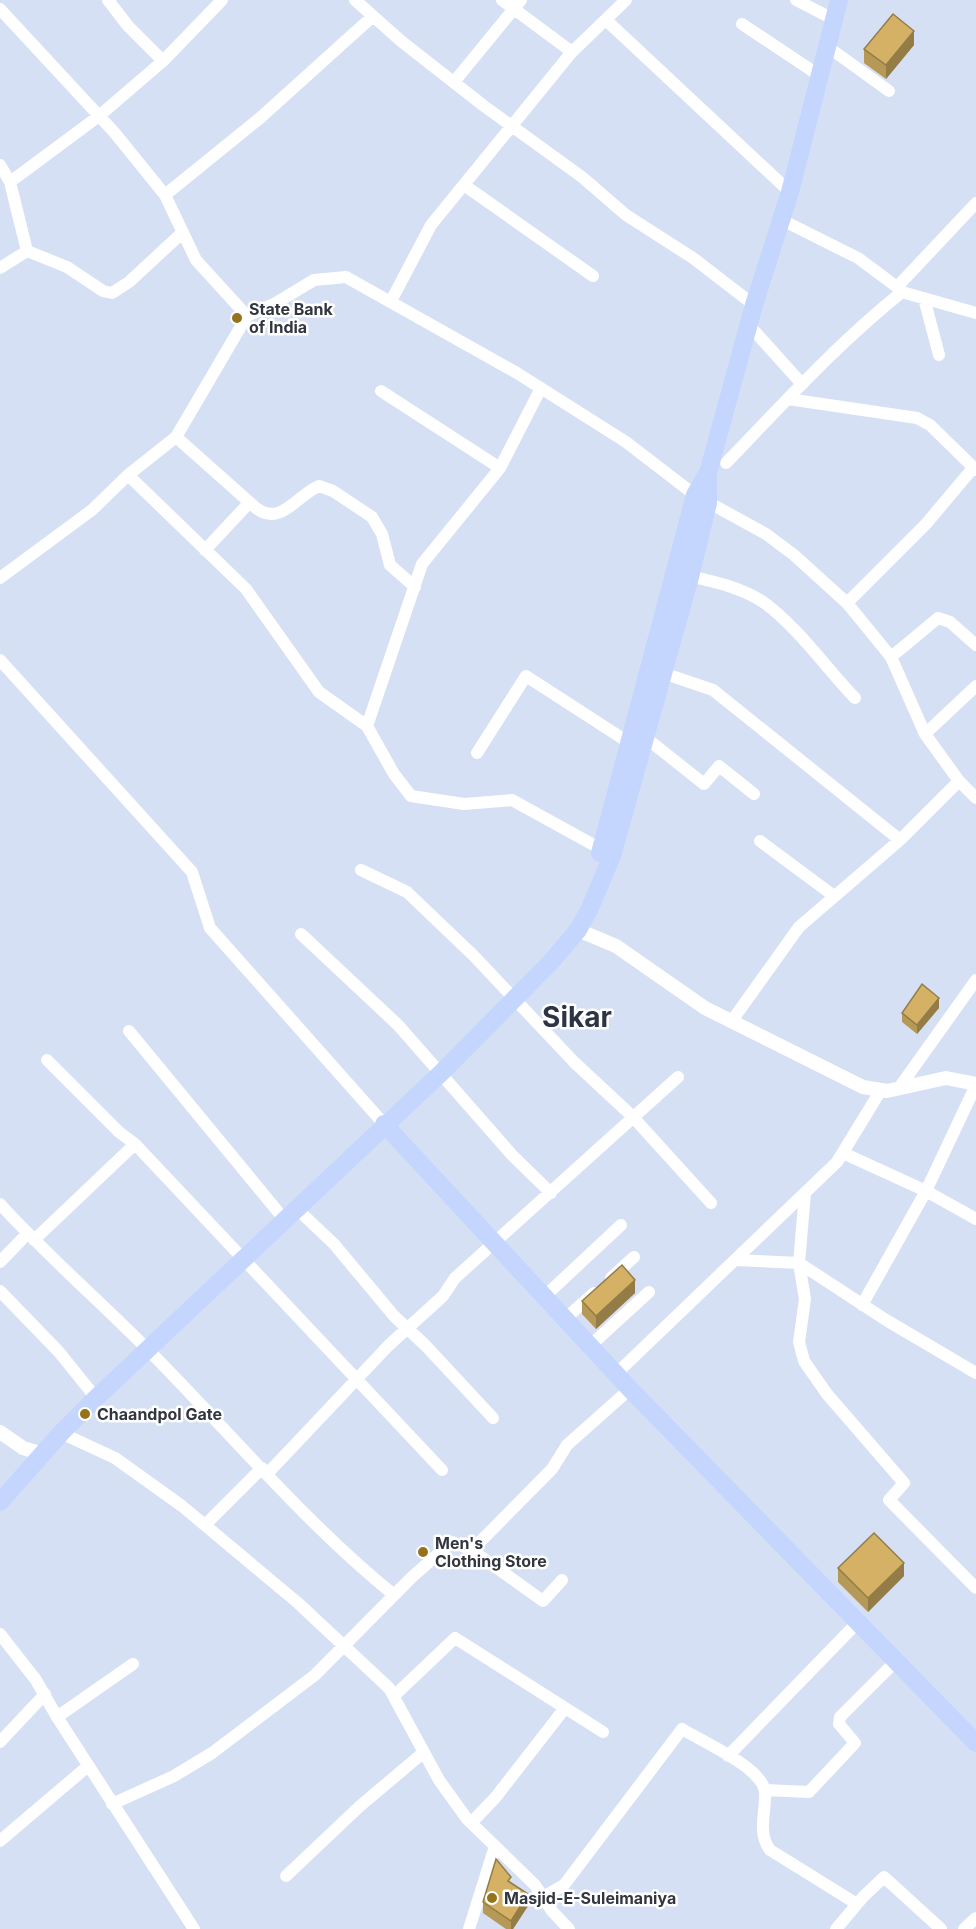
<svg xmlns="http://www.w3.org/2000/svg" width="976" height="1929" font-family="Inter,sans-serif">
<rect width="100%" height="100%" fill="#d6e0f5"/>
<g fill="none" stroke-linecap="round" stroke-linejoin="round">
<path stroke="#fff" stroke-width="12" d="M108,0l20,26 35,35
M355,0l46,41 83,65 98,71 44,38 67,43 61,47
M502,0l70,52
M796,0l39,20
M0,9l114,123 51,63 31,65 51,56 -71,121 -48,38 -36,35 -92,68
M606,20l184,172
M742,24l78,52
M828,47l61,44
M454,82l67,-82
M0,165l10,17 89,-66 64,-55 59,-61
M464,185l129,91
M165,195l95,-77 112,-101
M782,220l76,38 39,29
M27,251l40,16 36,24 9,2 17,-11 54,-50
M0,268l27,-17 -17,-69
M901,291l-4,-4 79,-84
M924,298l15,57
M391,301l40,-76 140,-172 55,-53
M247,316l29,-13 38,-23 32,-3 171,96 109,69 69,53 71,39 28,21 53,48 44,54 34,77 34,47 17,17
M748,324l54,60
M381,391l119,77
M788,399l129,19 13,7 46,45
M176,437l80,71c25,19 41,-13 63,-22l14,5 39,26 10,17 8,31 25,22
M726,463c57,-59 112,-120 176,-171l74,21
M128,475l118,114 73,103 48,34 27,48 17,22 53,8 48,-4 89,49
M205,550l44,-47
M684,575c27,6 59,12 82,29 33,25 61,65 89,94
M847,603l79,-79 47,-56
M891,657l47,-39 12,4 26,23
M0,660l192,212 18,56 174,196
M657,671l56,19 187,150
M367,726l55,-162 78,-96 41,-80
M641,734l63,50 15,-18 35,28
M925,734l51,-48
M477,753l49,-77 102,66
M760,841l74,55
M361,870l46,22 67,64 100,106 58,54 79,87
M301,934l97,91 114,130 39,38
M731,1022l68,-95 101,-87 59,-59
M129,1031l155,188
M47,1060l72,72 16,12 307,326
M899,1088l77,-108
M843,1153l83,38 50,28
M805,1193l-6,70 6,36 -6,43 5,19 23,33 77,89 -15,17 87,88
M0,1204c51,56 109,105 162,160 76,78 147,162 232,231
M296,1208l38,36 60,72 32,30 67,72
M34,1240l101,-96
M736,1260l63,3 87,57 90,53
M0,1262l27,-28
M611,1278l23,-21
M0,1291l59,61 37,46
M545,1296l76,-71
M862,1305l64,-114 50,-106
M566,1318l28,-25
M591,1345l58,-53
M617,1373l220,-211 44,-72
M61,1433l54,25 67,48 116,97 91,85 50,92 28,39 68,66 17,26 17,18
M267,1474l122,-129 54,-49 12,-18 223,-201
M210,1520l52,-52
M472,1550l71,51 19,-21
M0,1634l36,46 21,37 137,212
M394,1696l61,-58 148,94
M57,1717l76,-53
M0,1742l45,-48
M728,1756l130,-134
M765,1790l44,2 46,-49 -16,-19 1,-7 56,-56
M112,1804l62,-28 38,-23 103,-78 97,-98 40,-35 20,8 80,-81 15,-24 63,-56
M471,1823l24,-25 70,-90
M0,1841l88,-75
M286,1876l74,-70 64,-54
M543,1897l21,-12 118,-156c21,13 81,39 83,63 1,21 -8,40 5,58l87,54
M469,1929l26,-83
M836,1929l27,-32 21,-20 57,52
M964,1929l12,-11"/>
<path stroke="#fff" stroke-width="14" d="M578,930l38,16 89,62 158,79 24,4 59,-13 30,6
M0,1432l23,16 20,6"/>
<path stroke="#c4d6fe" stroke-width="18" d="M600,853l95,-358 12,-21
M384,1124l246,265 346,354
M0,1502l61,-69 35,-35 345,-325 109,-110 28,-33 11,-20 23,-54 78,-279 18,-74v-30l46,-168 36,-113 49,-192"/>
</g>
<path fill="#b69857" d="M914,45l-28,34 -22,-16v-14z
M939,1008l-22,26 -15,-12v-9z
M635,1293l-39,36 -14,-15v-13z
M838,1568l66,8 -36,36 -30,-30z
M511,1883l17,23 -15,23h-7l-23,-16v-11z"/>
<path fill="#947c47" d="M914,31v14l-28,34v-14z
M939,998v10l-22,26v-9z
M635,1280v13l-39,36v-13z
M904,1563v13l-36,36v-14z
M528,1894v12l-15,23h-2v-8z"/>
<path fill="#d4b165" stroke="#947c47" stroke-width="1.5" d="M893,14l21,17 -28,34 -22,-16z
M922,984l17,14 -22,27 -15,-12z
M622,1265l13,15 -39,36 -14,-15z
M874,1533l30,30 -36,35 -30,-30z
M496,1859l15,18 -3,4 20,13 -17,27 -28,-19z"/>
<g fill="#96731b" stroke="#fff" stroke-width="2">
<circle cx="237" cy="318" r="6"/>
<circle cx="85" cy="1414" r="6"/>
<circle cx="423" cy="1552" r="6"/>
<circle cx="492" cy="1898" r="6"/>
</g>
<g text-anchor="middle" stroke-width="5" stroke-linejoin="round" paint-order="stroke">
<g font-size="16" font-weight="bold" fill="#32363e" stroke="#fff" text-anchor="start">
<text x="249" y="315">State Bank<tspan x="249" dy="18">of India</tspan></text>
<text x="97" y="1420">Chaandpol Gate</text>
<text x="435" y="1549">Men's<tspan x="435" dy="18">Clothing Store</tspan></text>
<text x="504" y="1904">Masjid-E-Suleimaniya</text>
</g>
<g font-size="28" font-weight="bold" fill="#2d3444" stroke="#fff">
<text x="577" y="1027">Sikar</text>
</g>
</g>
</svg>
